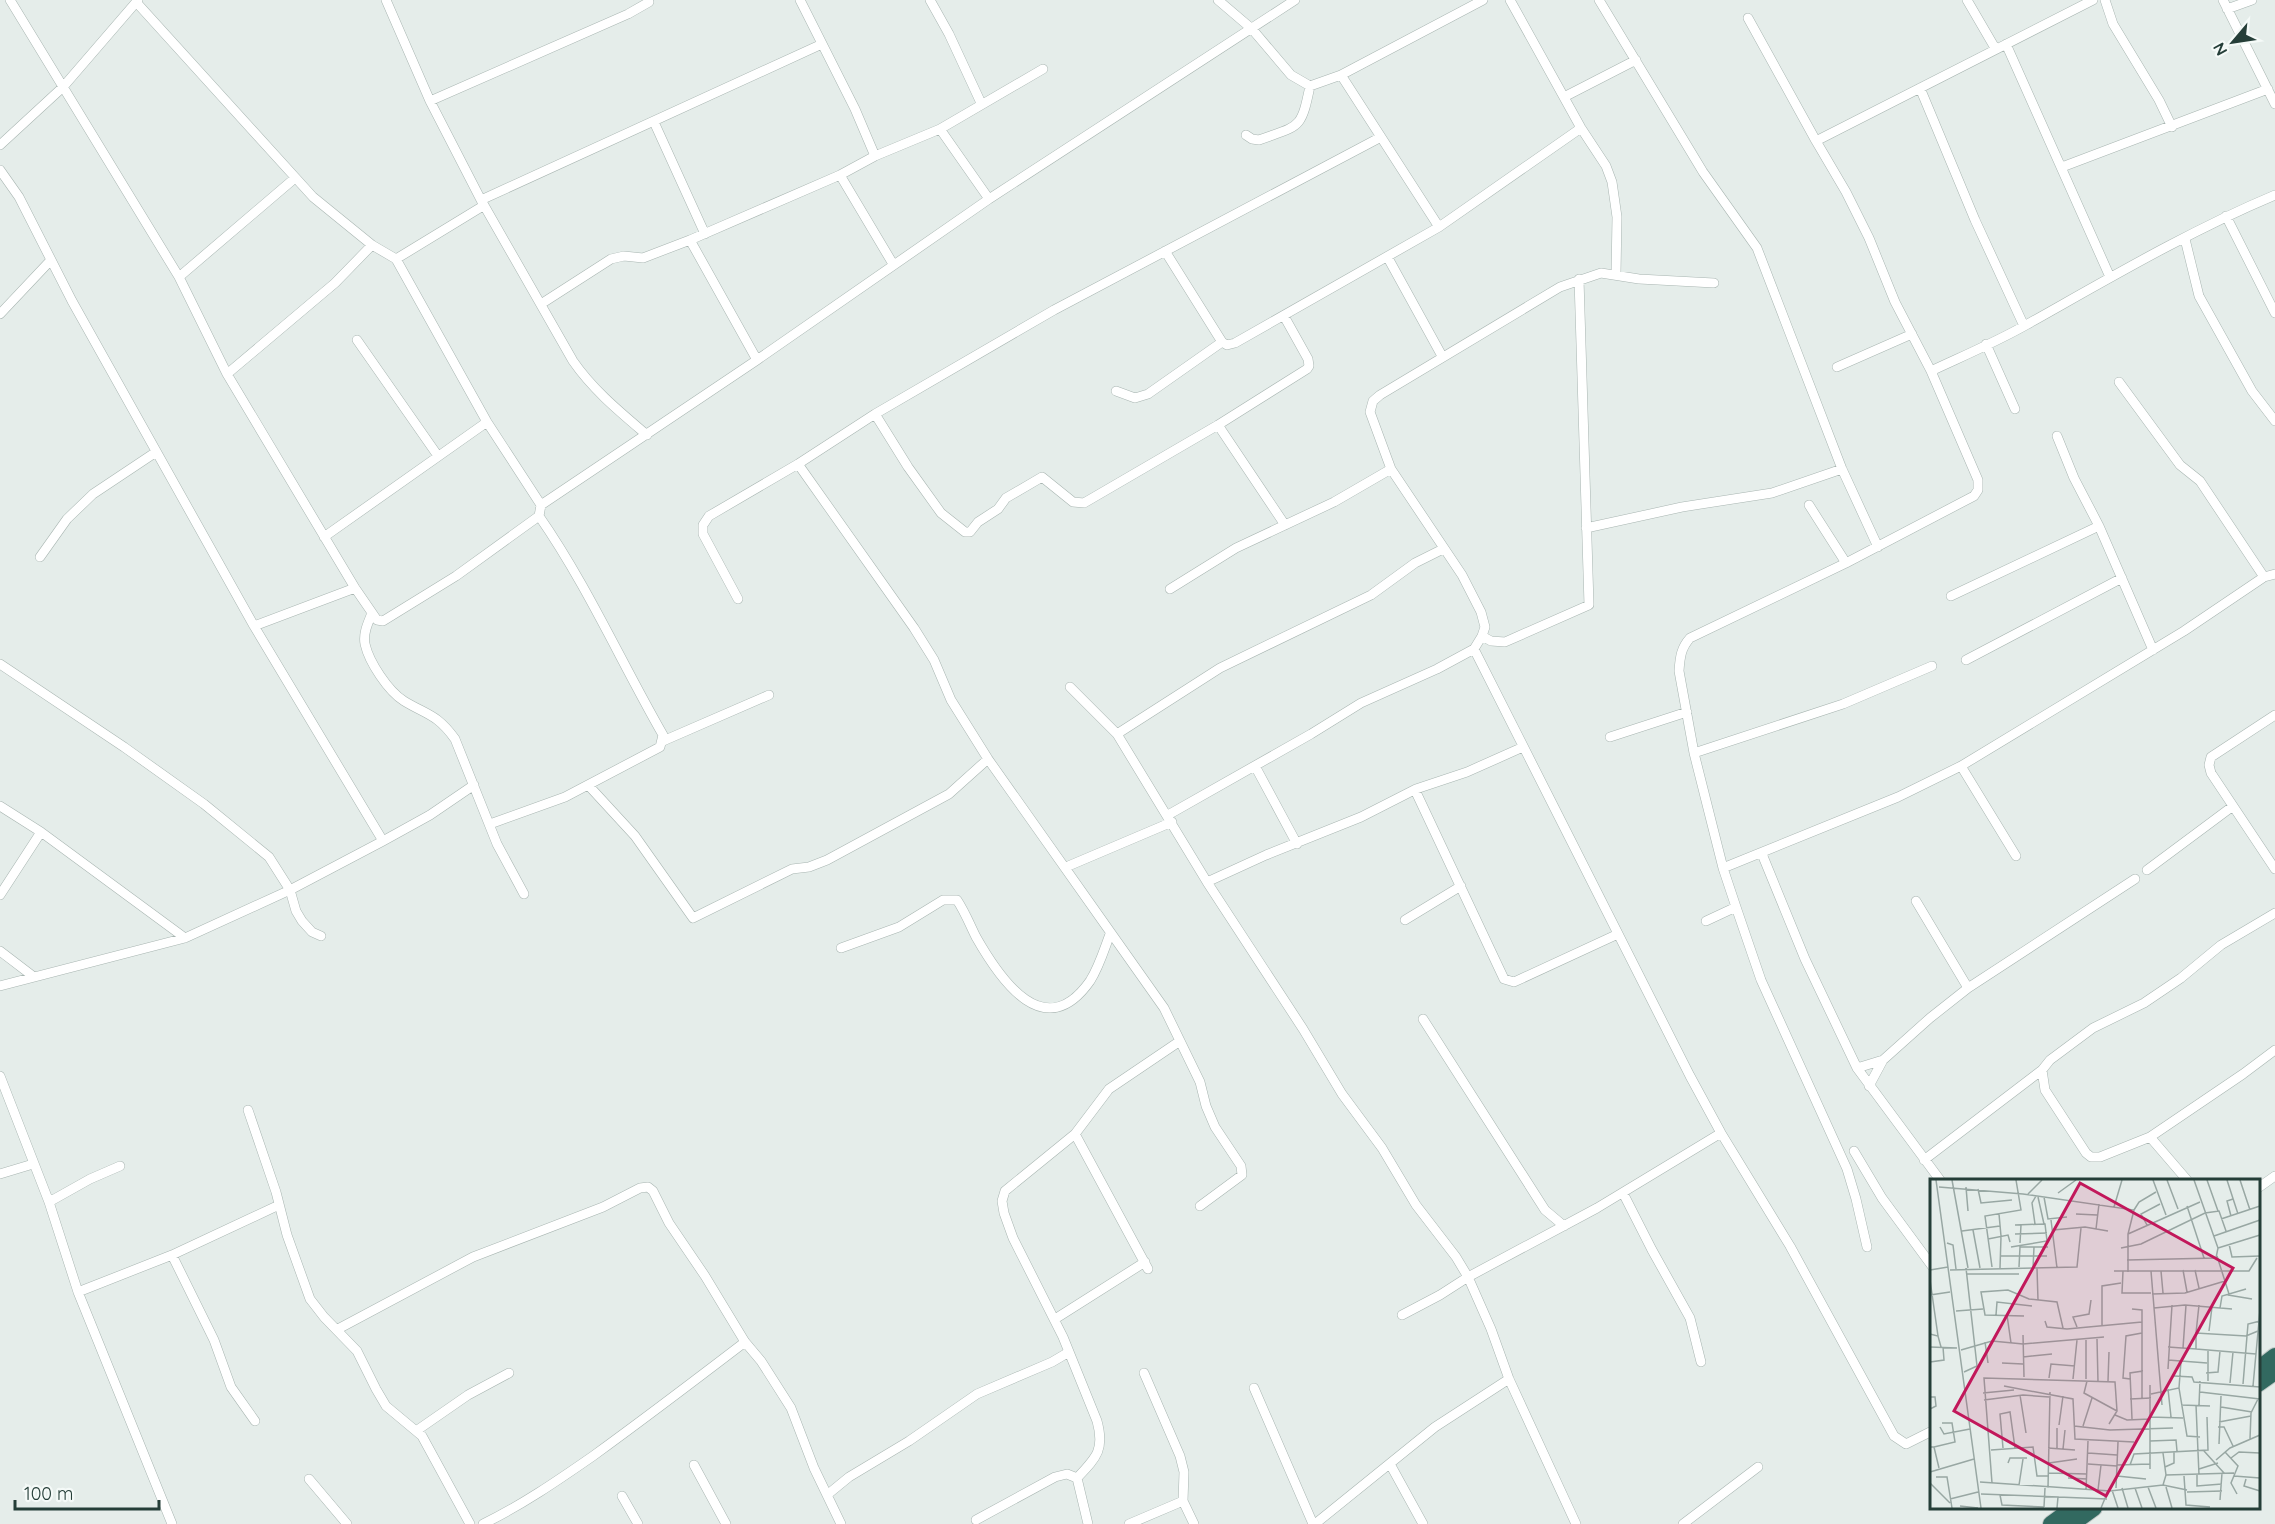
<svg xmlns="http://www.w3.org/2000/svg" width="2275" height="1524" font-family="Quicksand,sans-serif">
<rect width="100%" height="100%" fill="#e5edea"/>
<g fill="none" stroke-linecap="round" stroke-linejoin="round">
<g stroke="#a8b5b1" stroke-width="10">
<path id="street" d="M10,0l169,277 48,97 128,214 22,32 6,1 73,-45 83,-60 2,-11 216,-145 232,-161 306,-199
M386,0l44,101 51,99 92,161c20,29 47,51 74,74
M800,0l55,109 20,47
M930,0l19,34 32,69
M1218,0l34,29 39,46 19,11 31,-11 142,-75
M1510,0l71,128 25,38 6,16 5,35 -1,57
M1599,0l104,172 54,76 85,221 36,78
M1967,0l28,48
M2105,0l8,24 46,76 13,27
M2223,0l52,104
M136,2l177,195 59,48 24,14 91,163 54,83
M2227,9l25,-9
M1748,18l68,123 30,51 23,46 26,64 36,69 47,109v10l-4,6 -128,67 -156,75c-9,10 -10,19 -11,33l15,82 29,115 13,39 25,73 86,189 9,30 11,48
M2006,44l104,233
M1341,75l98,152
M1920,88l55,132 49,106
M1564,97l72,-37
M430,101l198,-87 21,-12
M654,122l51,112
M940,129l49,70
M1246,135l6,4 7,1c41,-15 42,-10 51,-54
M1816,141l277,-141
M0,145l63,-58 75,-87
M2062,167l206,-78
M0,170l19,27 53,104 182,325 129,215
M840,175l53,89
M481,200l341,-156
M2226,216l49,97
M2185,239l14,57 53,95 23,30
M690,240l67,120
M1165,251l57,91 5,3 8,-2 204,-116 142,-99
M1388,258l54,98
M396,259l87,-53
M179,277l116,-99
M541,304l70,-45 13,-3 19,2 47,-18 150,-65 35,-19 65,-27 103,-60
M0,314l50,-53
M357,340l81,116
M1986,344l29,65
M1837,367l75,-33
M1931,371c32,-15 65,-29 95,-46 82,-46 163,-94 249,-130
M227,374l108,-91 37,-38
M2119,382l61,83 20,16 64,96
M1116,391l19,7 13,-4 74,-52
M875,414l33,53 33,46 24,19h5l8,-10 20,-13 8,-11 36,-21 31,25 11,1 134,-78 89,-56 2,-3 -1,-7 -24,-43
M1218,425l67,100
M2057,436l17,42 25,48 54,124
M798,464l116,164 20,32 17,40 37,59 176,249 36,74 6,24 9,21 26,39 1,9 -42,31
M1809,505l37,58
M1586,528l96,-21 90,-14 70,-24
M324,537l163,-115
M40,557l27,-38 26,-25 63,-42
M1170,589l66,-41 98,-46 57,-33
M1951,596l148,-70
M738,599l-35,-65v-9l6,-9 89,-52 77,-50 179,-104 327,-173
M372,613c-4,10 -9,20 -7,31 4,18 23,47 39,57 23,14 33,13 51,38l42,105 27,50
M254,626l101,-38
M1482,636l9,5 14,1 84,-37 -10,-326
M1474,649l216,427 31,57 69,113 104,190 12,8 26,-13
M1966,660l156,-82
M0,664l124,83 80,57 65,53 21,33 6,21 6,10 10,11 9,4
M1070,687l47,47 90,148 96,147 39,65 40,54 34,57 40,52 12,20 23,52 18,50 67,145
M2275,715l-64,42 -2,8 2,8 64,96
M1117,734l103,-66 151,-73 44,-32 28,-14
M1610,737l77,-25
M663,741l106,-46
M1694,753l149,-49 89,-38
M1255,766l42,78
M1961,766l55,90
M589,786l46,50 58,82 99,-49 17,-2 18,-7 122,-66 39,-35
M1415,790l89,189 10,3 104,-48
M0,806l41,26 144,106
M1168,815l143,-81 50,-31 76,-34 37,-20 8,-13 3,-9 -4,-15 -19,-37 -71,-106 -21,-57 3,-11 7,-6 180,-108 41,-14 38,6 75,4
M490,824l75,-27 95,-50 3,-12c-42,-73 -76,-150 -124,-219
M1762,854l43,105 52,109 83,112
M1066,867l106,-45
M1723,868l175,-71 63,-31 223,-135 80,-54 11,-3
M2147,870l86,-64
M1207,882l59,-27 95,-38 55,-28 51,-17 56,-25
M0,895l41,-63
M1916,901l52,87
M2275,913l-54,32 -40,33 -37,25 -51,25 -43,32 -8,10 3,20 41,63 5,4h9l50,-20 93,-63 32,-24
M1405,920l56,-34
M1706,921l30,-14
M841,948l58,-21 44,-27h14c8,12 13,25 19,37 25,44 69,108 114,44 9,-14 14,-31 20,-47
M0,951l34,26
M0,986l185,-48 105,-48 93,-49 47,-26 44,-30
M1423,1019l122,191 19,16
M1857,1068l26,-8
M0,1076l49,126 29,90 94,232
M1869,1086l14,-26 47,-42 38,-30 167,-109
M248,1110l28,82 11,43 23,64 14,18 33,34 19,38 10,17 36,30 48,88
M1075,1134l73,135
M2150,1137l37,43
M1854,1151l28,47 50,68
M1924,1160l118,-90
M0,1174l33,-10
M2258,1188l17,-12
M1623,1193l29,57 38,68 11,44
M49,1202l41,-23 30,-13
M172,1255l42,85 17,47 24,34
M78,1292l94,-37 107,-50
M1402,1315l38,-20 28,-18 129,-69 124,-75
M1055,1319l90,-57
M338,1329l135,-72 130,-50 37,-19 8,-1 5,4 16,32 36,53 40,66 16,19 30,47 23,60 27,56
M1144,1373l36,83 4,16 -1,29 11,23
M1254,1388l59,136
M416,1431l52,-36 41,-22
M1390,1464l33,60
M694,1465l32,59
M309,1479l38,45
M827,1495l22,-18 60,-36 68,-47 75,-32 17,-10
M622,1496l16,28
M976,1520l79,-43 12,-3 10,4
M483,1524c39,-19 74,-43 110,-68 51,-37 101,-75 152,-114
M1088,1524l-11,-46c19,-20 28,-28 20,-57l-34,-84 -50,-99 -9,-25 -2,-12 3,-10 70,-57 34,-45 71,-48
M1129,1524l54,-23
M1315,1524l120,-97 74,-48
M1683,1524l75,-57"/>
</g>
<g stroke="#c2c9c7" stroke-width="18">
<path id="highway" d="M2258,1369l17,-13
M2258,1384l17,-12
M2051,1524l22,-16
M2072,1524l22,-16"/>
</g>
<use href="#street" stroke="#fff" stroke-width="9"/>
<use href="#highway" stroke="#326960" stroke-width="16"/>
</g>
<g transform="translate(1930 1179)">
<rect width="330" height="330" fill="#e5edea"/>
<path fill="none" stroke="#98a7a3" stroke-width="1.5" d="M6,1l45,328M22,1l16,88M223,1l13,35M237,1l11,29M277,1l11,31M297,1l11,34M310,1l10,30M9,8l84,7 111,16 -6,24v38M36,8l2,24M48,10l3,14 31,-3M128,14l18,-13M98,15l14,-14M108,18l6,27M114,18l4,22 19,-2M257,27l17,52M184,28l8,-27M204,31l5,-8 17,-10M69,35l2,22M146,35l21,1M301,37l-4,-15 6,-2M291,40l39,-13M121,41l6,48M105,45l-3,-21 4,-7M217,46l-6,-11 19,-10M166,50l3,-25M43,51l7,38M123,51l32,-3 23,4M32,52l38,-5M85,55l32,-1M198,55l72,-32M284,57l46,-16M58,60l20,-4 2,7M17,64l6,2 3,24M90,64l1,-18M299,65l3,13 28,-1M81,68l36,-6 -2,-17 -30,1M191,69l20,-4 64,-31 14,-2 7,20M288,69l42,-13M70,77h47M287,77l12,38M197,81l89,-2 2,-10 -24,-68M62,88l-7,-51 36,-6 -5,-30M89,88l1,-20h28M70,89l1,-31M103,89l1,-21M107,89l1,32M0,91l18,-3M20,91l127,-3 4,-39M253,91l4,22M265,91l4,18M184,92h135l8,-13M193,92l-1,22h29M221,92l11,134M231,92l2,22M36,95h53M0,101l8,56M222,115l33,-1 40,-12M0,116l20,-3M298,116l24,4M224,129l31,-3 47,4M290,129l2,-12 24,-7M202,130l10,1v89M26,132l27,-2M66,136l1,-13 35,4M77,136l4,28M94,137l-39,-1 -4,-23 27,-2 21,9 28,3 6,26M115,142l2,6 20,2 75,-7M172,146v-39l19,-3M147,148l-4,-10 16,-3 2,-14M279,152l3,-24M266,154l3,-28M0,155l8,2 3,11M93,156l1,42M167,160l1,43M55,163l3,21M0,168l27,1M238,168l28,2v-16l50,3 12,-5M253,169l3,-43M266,170l60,5M31,171l31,-9 31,3 81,-7M278,172v30M93,178l29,-3M238,181l39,3M0,183l14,-2 -1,-13M72,184l21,1M238,190l4,-64M34,193l13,-6 -11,-98M276,194l12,-1 2,-21M244,197l18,1 2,5 66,5M119,199l2,-14 24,2M143,200l4,-39M156,200v-39M200,200l-7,-1 3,-42 16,-3M157,202l-3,12 33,18M178,202l1,-29M300,204l3,-31M313,205l5,-60 12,-3M220,206v84M74,207l69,13 2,40 59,3M323,207l7,-76M249,209l8,48 13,1M238,210l3,28M270,213l60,7M53,214l31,-3M221,215l28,-6 2,-27M90,216l6,38M0,218h5l1,9 -6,3M200,220l21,-1M54,221l39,-5 26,2M251,226l29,1M266,226l3,70M269,226l1,-24M291,228l31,5M185,236l12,5 23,-1M220,238l33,1M202,240l-2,-46 13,-2M289,243l32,-6M129,246l4,-29M144,247l36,4 63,-2M153,247l9,-28M10,248l4,7 26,-5M288,248h6l9,19M320,260l1,-26 7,-14M220,262l26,-1 1,11M289,265l2,-48M0,268h4l5,21M4,268l21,-5 -3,-19h-10M73,269l-3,-34 10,-2 5,36M118,269l27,2M127,269v-20M133,270l2,-19M61,271l42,-3 4,29h11M274,272l20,22M295,273l13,14 -7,17 6,11M158,274l29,2M233,274l3,22 -3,10M301,279l8,-6 21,1M286,281l14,-12 30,-13M78,284l2,-5h17M119,284l28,-4M158,285l29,2M187,286l33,-1M200,286l4,-11 74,-4 -1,-33M235,288l9,-4v-11M269,290l19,-6M0,293l44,-13M118,294l39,1M236,296l68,-2M267,296v11l25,-2M187,297l29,3M254,297l2,29 24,2M304,297l26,2M6,298h11l5,31M138,299l19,1M316,300l-2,7 16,5M50,303l130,9 53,-6 24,5M0,304l20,20M62,304l-8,-105 131,4 2,29 -8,13M89,306l4,-26M218,308l8,21M236,308l6,21M118,309l2,-96M186,309l2,-46M192,309l6,20M205,309l7,20M156,311l2,-49M168,311l3,-25M182,311l6,18M257,313l35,-1M51,315l77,3 -1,11M70,316l2,10 42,2M128,318l49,2M20,320l28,-7M290,321l2,-27M30,327l18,2M114,328l1,-19M171,329l7,-17"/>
<path fill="#c2185b" fill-opacity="0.15" stroke="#c2185b" stroke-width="3" d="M150,4l153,85 -127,228 -152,-85z"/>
<rect width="330" height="330" fill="none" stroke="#253e38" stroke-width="3"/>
</g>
<g transform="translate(2233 42) rotate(241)" stroke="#f5faf8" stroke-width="4.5" paint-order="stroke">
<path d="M0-4.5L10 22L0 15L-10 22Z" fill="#253e38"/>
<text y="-9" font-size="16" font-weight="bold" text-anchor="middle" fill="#253e38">N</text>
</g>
<path d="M15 1500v9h144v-9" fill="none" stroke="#253e38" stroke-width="3"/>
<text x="24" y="1500" font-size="18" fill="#253e38" stroke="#f5faf8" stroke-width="4.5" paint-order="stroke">100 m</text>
</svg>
